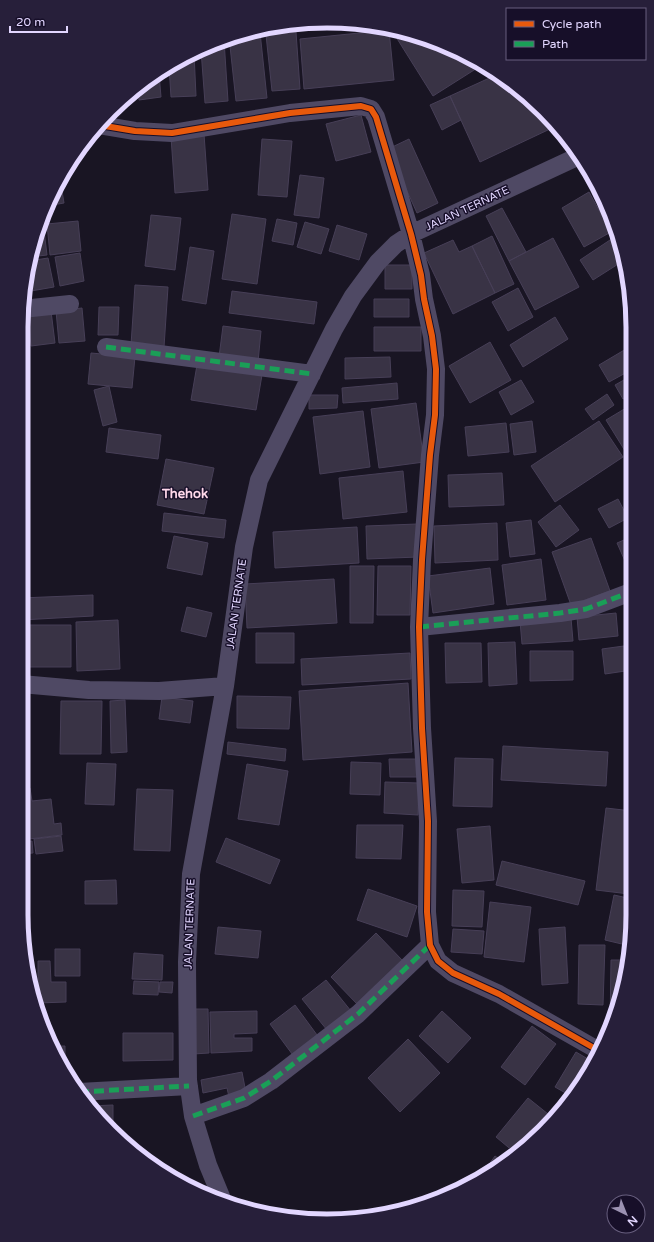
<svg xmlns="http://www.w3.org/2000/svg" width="654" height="1242" font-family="'Varela Round',sans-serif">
<rect width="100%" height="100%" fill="#191523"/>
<path fill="#393345" stroke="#473f57" d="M301,23v3l-42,5 28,-7z
M391,29l15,2 57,22 19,12 -49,31z
M389,30l5,50 -90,9 -4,-50z
M260,32l7,66 -31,3 -7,-64z
M296,32l4,57 -28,2 -6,-56z
M222,40h2l4,61 -23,2 -4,-53z
M194,53l2,43 -25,1 -2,-31z
M159,73l2,24 -22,3 -1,-12z
M496,75l33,22 13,14 8,18 -70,33 -30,-66z
M450,96l11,24 -19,10 -12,-25z
M361,115l10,37 -35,9 -10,-37z
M204,134l4,56 -33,3 -4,-56z
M262,139l30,2 -5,56 -29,-2z
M409,139l29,64 -21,10 -29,-64z
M300,175l24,3 -5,40 -25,-3z
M60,179l4,24 -17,3 6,-15z
M589,192l22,40 -27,15 -22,-39z
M502,208l24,44 -17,9 -23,-45z
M232,214l34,5 -9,65 -35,-5z
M151,215l30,3 -6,52 -30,-4z
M277,219l20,4 -4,22 -21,-4z
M78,221l3,30 -31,4 -3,-31z
M41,222h2l4,33 -17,2 1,-9z
M305,222l24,7 -8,25 -24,-7z
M337,225l30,9 -8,26 -30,-9z
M492,236l22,48 -19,9 -23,-47z
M553,238l26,49 -44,23 -26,-49z
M613,238l7,11 3,12 -30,19 -13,-20z
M453,240l6,12 13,-6 23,47 -42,21 -29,-61z
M190,247l24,4 -8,53 -24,-4z
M80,253l4,28 -24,5 -5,-29z
M48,258l6,29 -23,4 -4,-19 2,-11z
M385,265h27v24h-27z
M135,285l33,2 -4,60 -33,-2z
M518,288l15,29 -25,14 -16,-29z
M232,291l85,11 -3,22 -85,-11z
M374,299h35v18h-35z
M99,307h20l-1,28h-20z
M82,308l3,33 -26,2 -3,-32z
M51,311l4,32 -24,3 -3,-32z
M22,314l4,27 -4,1z
M555,317l13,22 -45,28 -13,-22z
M223,326l38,5 -3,31 -39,-5z
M374,327h47v24h-47z
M490,342l21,38 -41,23 -21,-37z
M631,346v24l-22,12 -10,-17z
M91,353l44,4 -3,31 -44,-4z
M390,357l1,20 -46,2v-21z
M197,365l65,10 -6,35 -65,-10z
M631,376v19l-8,4 -8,-14z
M521,380l13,22 -23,13 -12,-23z
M397,383l1,16 -55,4 -1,-15z
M109,386l8,36 -14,4 -9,-36z
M607,394l7,11 -21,15 -8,-11z
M309,395h29l-1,13 -28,1z
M416,403l8,59 -45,6 -8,-59z
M631,405v53l-1,1 -24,-39z
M363,411l7,56 -50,7 -7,-57z
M532,421l4,31 -22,3 -4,-31z
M599,421l24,36 -68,45 -24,-36z
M506,423l3,29 -41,4 -3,-29z
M109,428l52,7 -3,24 -52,-7z
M166,459l48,9 -10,46 -47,-9z
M403,471l4,41 -64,7 -4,-41z
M502,473l2,32 -55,2 -1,-32z
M618,499l10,19 -19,10 -11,-19z
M560,505l19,25 -23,17 -18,-25z
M164,513l62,7 -2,18 -62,-7z
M531,520l4,34 -25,3 -4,-34z
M497,523l1,37 -63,3 -1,-37z
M417,524l1,33 -51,2 -1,-33z
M357,527l2,36 -84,5 -2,-36z
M174,536l34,7 -6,32 -35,-7z
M631,537v21l-6,3 -8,-18z
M591,538l19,53 -39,14 -19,-53z
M541,559l5,41 -39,5 -5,-40z
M350,566h24l-1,57h-23z
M378,566h33l-1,49h-33z
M490,568l4,36 -61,9 -5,-37z
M334,579l3,44 -90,5 -2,-44z
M93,595v21l-72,4v-22z
M187,607l25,6 -6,24 -25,-6z
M616,613l2,23 -39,4 -2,-23z
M571,618l2,23 -51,3 -2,-23z
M118,620l2,49 -43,2 -1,-49z
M23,625h48v42h-49z
M256,633h38v30h-38z
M515,642l2,42 -28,2 -1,-43z
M445,643h36l1,39 -36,1z
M631,645l1,25 -27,4 -3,-25z
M530,651h43v29l-43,1z
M410,653l1,26 -109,6 -1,-26z
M408,683l4,69 -109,8 -4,-69z
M237,696l54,1 -2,32 -52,-1z
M162,697l31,4 -3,22 -31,-4z
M125,700l2,52 -16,1 -1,-52z
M61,701h41l-1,53h-41z
M228,742l58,7 -1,12 -58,-7z
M503,746l105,6 -2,34 -105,-6z
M455,758l38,1 -1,48 -39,-1z
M389,759h30v18h-29z
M351,762l30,1 -1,32 -30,-1z
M87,763l29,1 -2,41 -29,-1z
M247,764l41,7 -9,54 -41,-6z
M385,782l34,1 -1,32 -34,-2z
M30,788l2,13 19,-2 3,25 7,-1 1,12 -41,5v-51z
M137,789l36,1 -3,61 -36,-1z
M606,808l26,3v58l-3,25 -33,-4z
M357,825h46l-2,34 -45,-1z
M490,826l4,54 -32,3 -5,-54z
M61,836l2,15 -27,3 -2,-15z
M226,838l54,22 -10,24 -54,-22z
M32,841l1,12 -12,1v-12z
M502,861l83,20 -7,24 -82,-20z
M116,880l1,24h-32v-23z
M368,889l49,17 -10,31 -50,-17z
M453,890l31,1 -2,36 -30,-1z
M614,895l18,4v16l-6,30 -21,-5z
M490,902l41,5 -7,55 -40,-5z
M218,927l43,4 -3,27 -43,-4z
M565,927l3,56 -26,2 -3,-56z
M453,929l31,2 -2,23 -31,-2z
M376,933l27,28 -45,44 -27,-28z
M579,945h26l-2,60 -25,-1z
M55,949h25v27h-25z
M134,953l29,2 -1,25 -30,-1z
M611,960h17l-5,34 -13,33z
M38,961h12l1,21h15v20l-28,1z
M30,969h5l1,34z
M326,980l25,31 -24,19 -25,-31z
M134,981l25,1 -1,13 -25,-1z
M160,982h13l-1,11 -13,-1z
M295,1005l25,34 -25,19 -25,-34z
M191,1009h17l1,44 -16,1z
M257,1011v22l-23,1v4h18v13l-41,2 -1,-41z
M442,1011l29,27 -23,25 -29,-27z
M532,1026l24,18 -31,41 -24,-18z
M123,1033h50v27l-50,1z
M408,1039l32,34 -40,39 -32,-34z
M55,1046h10v19z
M576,1052l17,10 -24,33 -14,-8z
M242,1072l4,21 -17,4 -2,-9 -24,5 -2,-13z
M528,1098l25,20 -10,14 -29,20 -18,-15z
M113,1105v24l-24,-23z
M495,1156l7,5 -21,15z"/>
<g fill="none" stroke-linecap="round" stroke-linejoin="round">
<path stroke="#4f4964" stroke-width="18" d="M99,125l36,6 37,2 118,-20 71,-7 10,3 5,8 35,117 10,41 3,24 8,37 4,33 -1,46 -5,40 -8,105 -3,67 3,101 6,93 -1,91 3,33 8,16 15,12 46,21 102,58
M22,309l48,-5
M106,347l206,27
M419,627l141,-14 26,-4 45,-17
M21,684l68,6 70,1 66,-5
M79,1092l110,-6
M193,1116l51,-18 27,-17 87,-67 72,-69
M222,1199l-14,-34 -15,-49 -5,-36 -1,-118 4,-88 34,-188 19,-139 15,-67 75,-151 19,-33 25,-34 18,-18 15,-10 168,-78"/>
<path stroke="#1a9f57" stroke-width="5" stroke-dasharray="10 5" stroke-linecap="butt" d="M106,347l206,27
M419,627l141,-14 26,-4 45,-17
M79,1092l110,-6
M193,1116l51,-18 27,-17 87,-67 72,-69"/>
<g stroke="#170f29" stroke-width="8">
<path id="cycleway" d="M99,125l36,6 37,2 118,-20 71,-7 10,3 5,8 35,117 10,41 3,24 8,37 4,33 -1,46 -5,40 -8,105 -3,67 3,101 6,93 -1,91 3,33 8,16 15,12 46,21 102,58"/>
</g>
<use href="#cycleway" stroke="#e8590c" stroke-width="6"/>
</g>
<g text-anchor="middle" stroke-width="3" stroke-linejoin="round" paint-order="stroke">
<g font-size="11" fill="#e2d6ff" stroke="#170f29">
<text transform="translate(467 208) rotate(-25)" y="4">JALAN TERNATE</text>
<text transform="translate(236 604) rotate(-82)" y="4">JALAN TERNATE</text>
<text transform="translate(189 924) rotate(-88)" y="4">JALAN TERNATE</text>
</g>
<g font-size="13" font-weight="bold" fill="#ffd8eb" stroke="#170f29">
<text x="185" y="498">Thehok</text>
</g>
</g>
<path d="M0 0H654V1242H0ZM327 28H327A299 299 0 0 1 626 327V915A299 299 0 0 1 327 1214H327A299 299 0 0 1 28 915V327A299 299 0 0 1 327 28Z" fill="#271f3a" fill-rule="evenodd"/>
<path fill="none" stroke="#e2d6ff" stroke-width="5" d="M327 28H327A299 299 0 0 1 626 327V915A299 299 0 0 1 327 1214H327A299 299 0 0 1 28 915V327A299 299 0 0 1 327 28Z"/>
<rect x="506" y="8" width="140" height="52" fill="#170f29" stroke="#685f7f"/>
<rect x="514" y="21" width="20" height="6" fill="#e8590c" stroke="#685f7f"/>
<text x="542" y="28" font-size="12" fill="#e2d6ff">Cycle path</text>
<rect x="514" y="41" width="20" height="6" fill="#1a9f57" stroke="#685f7f"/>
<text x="542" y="48" font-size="12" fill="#e2d6ff">Path</text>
<g transform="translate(626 1214) rotate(137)"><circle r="19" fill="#170f29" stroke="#685f7f"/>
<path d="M0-3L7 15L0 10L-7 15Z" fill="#9c92b2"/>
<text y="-6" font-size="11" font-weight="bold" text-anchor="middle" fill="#e2d6ff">N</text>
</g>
<path d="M10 26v6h57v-6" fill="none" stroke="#e2d6ff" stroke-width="2"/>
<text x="16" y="26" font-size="12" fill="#e2d6ff" stroke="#170f29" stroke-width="3" paint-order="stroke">20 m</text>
</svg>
